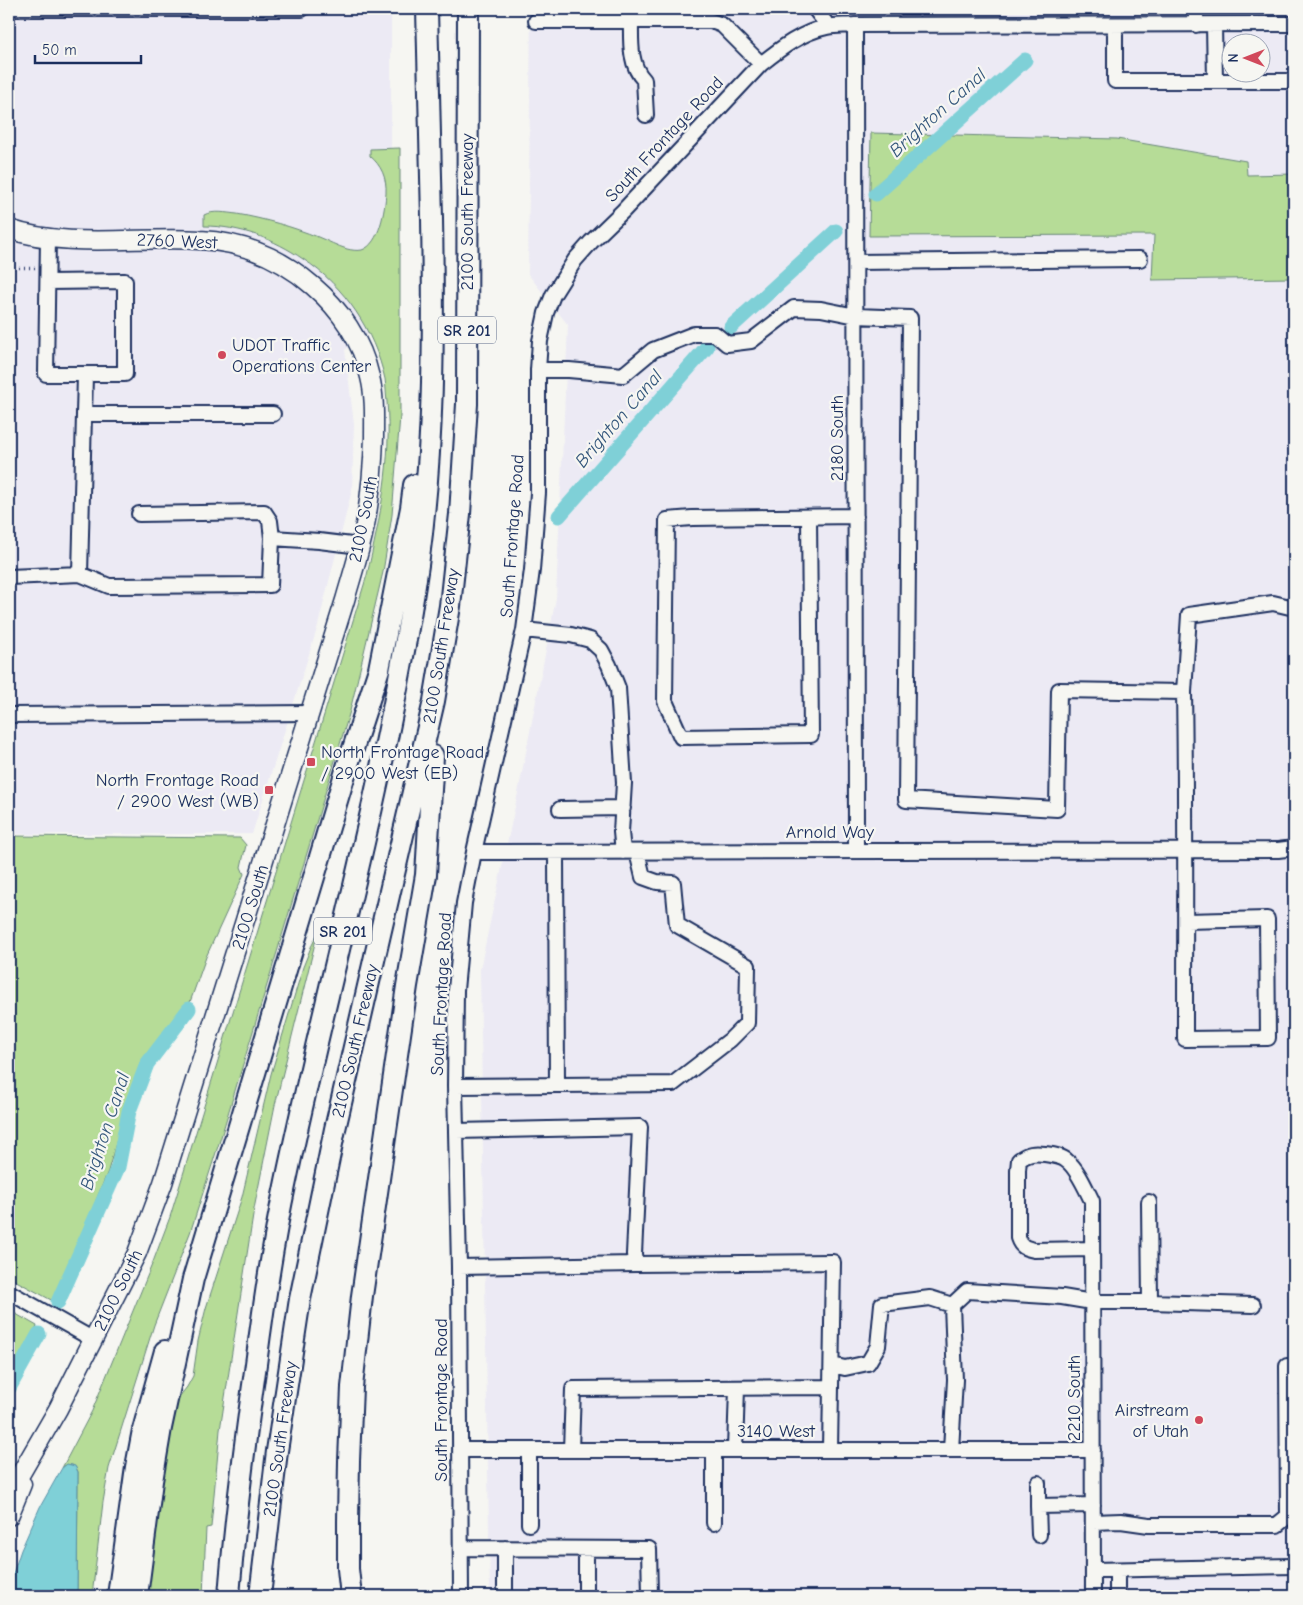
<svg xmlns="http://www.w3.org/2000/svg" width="1303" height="1605" font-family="'Comic Neue',sans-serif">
<rect width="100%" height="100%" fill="#f6f6f2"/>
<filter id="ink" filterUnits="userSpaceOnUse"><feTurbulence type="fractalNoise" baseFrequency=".02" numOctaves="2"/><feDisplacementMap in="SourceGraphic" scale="10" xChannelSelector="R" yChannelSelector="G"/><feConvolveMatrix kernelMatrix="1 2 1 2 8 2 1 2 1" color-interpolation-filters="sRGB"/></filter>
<g filter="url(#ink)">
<path fill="#eceaf4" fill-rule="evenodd" d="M9,9h382v132l-6,181 -40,28 9,74 -2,66 -35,139 -65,205h-243z
M531,9h763v1587h-804l-10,-627 39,-181 37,-190 12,-273 -40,-51zM1230,42h30v30h-30z"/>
<path fill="#b6dc97" stroke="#68867a" d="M871,133l246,6 129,22 1,14 47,-1v104l-142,2 2,-45 -285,1z
M400,148v268l-8,99 -9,57 -33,139 -129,426 -31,96 -36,92 -45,143 -6,34 -11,94h-15l1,-124c-2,-8 -10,-10 -16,-4l30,-57 61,-149 17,-45 197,-642c13,-56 25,-116 20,-173 -1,-8 -1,-16 -2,-23 -11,-48 -40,-93 -82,-120 -29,-20 -63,-33 -99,-33v-11c9,-5 23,-2 33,-1 28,5 56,13 81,23 10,4 19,9 29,12 4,1 10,2 15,1 18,-6 23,-41 24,-57 1,-15 -5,-28 -16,-37v-7z
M9,836l231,2 6,7 -5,22 3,7 -38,83 -17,48 -43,51 -14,31 -24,84 -48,117 -7,13 -44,-24z
M317,935l-42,170 -21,104 -34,221 -9,97 -5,1 -3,68h-56l10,-92 16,-88 6,-19 8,-10 6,-11 5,-35 8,-33 36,-111 29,-123 32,-107 8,-20z
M9,1310l28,16 -28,50z"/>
<path fill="#7fd0d7" stroke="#5790a7" d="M67,1464l8,2 3,6 -1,124h-68v-11l12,-35 19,-43 22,-39z"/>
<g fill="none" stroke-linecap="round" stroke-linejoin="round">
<path stroke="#7fd0d7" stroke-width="15" d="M876,194l149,-134
M731,327l105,-96
M559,516l148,-169
M58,1302l60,-135 11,-56 18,-47 42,-55
M9,1388l30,-54"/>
<g stroke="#1b2f5e" stroke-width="18">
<path id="minor" d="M9,9h293
M815,9l13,17
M1196,9v16
M631,20c0,20 -2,45 13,60l2,35
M536,21h175l11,4 39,39
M855,25l1,826
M1115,25v56h179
M1214,25l1,56
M856,262l284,-3
M48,282l77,-1v93h-79l2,-136
M538,370h31l54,5 30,-25 41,-16h21l12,10 24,-3 43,-33 27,1 35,7 54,2 -4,482 151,9 2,-119 125,2c2,115 1,231 1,347l83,-1 -1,-119 -81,2
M85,375l-5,199 29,12 161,-1 2,-47 47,3 41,5
M84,414h189
M139,514l125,-2 6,9 2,17
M809,517l2,218 -130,2 -16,-36 2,-181 25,-2 164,-2
M9,577l71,-3
M524,630l47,5 19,5 11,10 8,15 9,23 6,95 -3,49 2,20
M1184,692l5,-77 84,-12 21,5
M9,715l302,-2
M560,809l63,-1
M474,852l804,-2 16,-2
M557,1085l116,-1 57,-44 17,-17 1,-57 -71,-41 -4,-42 -16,-1 -14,-5 -6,-25
M455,1086l102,-1 -1,-233
M456,1131l184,-4 -6,127 1,10 -176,3
M1092,1249l-58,1c-9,-2 -13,-3 -16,-12v-68l1,-10c9,-7 15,-7 26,-6 7,1 17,2 22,7 10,7 19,28 25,40l1,395
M635,1264l198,-2 -3,188
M9,1292l85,48
M1150,1302l103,3
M832,1365l13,3 23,-5 10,-17 4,-42 48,-6 22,7
M460,1450h633
M529,1450v74
M571,1450l2,-61 258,-2
M735,1450l2,-62
M951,1450l4,-70 -3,-75 15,-14 95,6 30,5h58l-1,-100
M1038,1483v23l55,-1
M1038,1506l1,29
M1093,1522l28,-1 28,4h128l11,-9 -1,-150
M714,1523v-73
M461,1548l188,1 1,47
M505,1548v48
M586,1549v47
M1093,1570l201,-4
M1117,1570v26
M461,1596l-2,-329 -4,-181 1,-96 8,-87 10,-51 50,-222 8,-60 6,-77v-123l2,-29 6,-28 7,-18 22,-35 16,-18 32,-31 138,-147c20,-16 41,-32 66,-37 9,-2 19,-1 28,-2l439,-1"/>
</g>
<g stroke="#1b2f5e" stroke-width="21">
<path id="major" d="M9,229c56,20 132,7 191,11 44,2 80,17 113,46 27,23 49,55 57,91 5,20 4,40 4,60 -1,33 -4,66 -11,98 -5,22 -12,44 -18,65l-182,583 -26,70 -79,156 -49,85
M9,1516l13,-32"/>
</g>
<g stroke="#1b2f5e" stroke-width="24">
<path id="highway" d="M118,1596l18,-129 7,-37 22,-79
M137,1596l15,-115 9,-53 32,-149 155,-515 31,-95 32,-161 3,-23
M229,1596c6,-78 16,-155 27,-232 8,-62 17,-123 30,-183 43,-206 102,-408 132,-616 16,-115 16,-231 14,-346 -2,-70 -3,-140 -5,-210
M260,1596l17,-145 23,-152 35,-170 99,-428 16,-95 10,-92 7,-110 1,-395
M351,1596l-3,-27v-48l1,-60 3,-74 10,-91 45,-310 19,-111 7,-119"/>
</g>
<path stroke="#1b2f5e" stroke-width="2.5" stroke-dasharray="1 4" stroke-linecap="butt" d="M9,268h26"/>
<use href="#minor" stroke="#f6f6f2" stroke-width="14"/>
<use href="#major" stroke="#f6f6f2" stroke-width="18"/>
<use href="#highway" stroke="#f6f6f2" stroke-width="20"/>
</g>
</g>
<g fill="#d1495b" stroke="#f6f6f2" stroke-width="2">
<circle cx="222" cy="355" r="5"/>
<rect x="306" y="757" width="10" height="10" rx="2.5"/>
<rect x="264" y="785" width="10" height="10" rx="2.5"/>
<circle cx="1199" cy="1420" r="5"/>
</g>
<g text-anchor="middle" stroke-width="4.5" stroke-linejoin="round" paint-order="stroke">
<g fill="#f6f6f2" stroke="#5d6b8a" stroke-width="1">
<rect x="438" y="316.5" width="58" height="27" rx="4"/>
<rect x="314" y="917.5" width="58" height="27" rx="4"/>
</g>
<g font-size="16" font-weight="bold" fill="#1b2f5e">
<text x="467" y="336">SR 201</text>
<text x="343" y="937">SR 201</text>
</g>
<g font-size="18" fill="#1b2f5e" stroke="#f6f6f2">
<text transform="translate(664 139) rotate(-47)" y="6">South Frontage Road</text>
<text transform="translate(467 212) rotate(-90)" y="6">2100 South Freeway</text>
<text transform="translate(177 241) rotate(2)" y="6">2760 West</text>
<text transform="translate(837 438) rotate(-90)" y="6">2180 South</text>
<text transform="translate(363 519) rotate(-79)" y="6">2100 South</text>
<text transform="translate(512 536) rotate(-86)" y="6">South Frontage Road</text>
<text transform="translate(441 646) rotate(-81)" y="6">2100 South Freeway</text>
<text x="830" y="838">Arnold Way</text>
<text transform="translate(250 907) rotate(-73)" y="6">2100 South</text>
<text transform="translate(441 994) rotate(-87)" y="6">South Frontage Road</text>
<text transform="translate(355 1041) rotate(-77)" y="6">2100 South Freeway</text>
<text transform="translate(118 1290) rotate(-64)" y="6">2100 South</text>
<text transform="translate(1074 1398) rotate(-90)" y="6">2210 South</text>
<text transform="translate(441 1400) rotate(-90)" y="6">South Frontage Road</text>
<text x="776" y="1437">3140 West</text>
<text transform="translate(280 1439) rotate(-82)" y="6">2100 South Freeway</text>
</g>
<g font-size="18" fill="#1b2f5e" stroke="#f6f6f2" text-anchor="start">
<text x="232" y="351">UDOT Traffic<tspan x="232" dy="21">Operations Center</tspan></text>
<text x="321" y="758">North Frontage Road<tspan x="321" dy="21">/ 2900 West (EB)</tspan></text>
<text x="259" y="786" text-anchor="end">North Frontage Road<tspan x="259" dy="21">/ 2900 West (WB)</tspan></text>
<text x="1189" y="1416" text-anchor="end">Airstream<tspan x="1189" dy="21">of Utah</tspan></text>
</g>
<g font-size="19" font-style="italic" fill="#34577c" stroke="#f6f6f2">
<text transform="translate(937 112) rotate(-42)" y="7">Brighton Canal</text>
<text transform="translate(618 418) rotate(-49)" y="7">Brighton Canal</text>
<text transform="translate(104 1131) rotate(-72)" y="7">Brighton Canal</text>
</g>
</g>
<rect width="1303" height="1605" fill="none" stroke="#f6f6f2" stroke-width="30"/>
<rect x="15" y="15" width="1273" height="1575" fill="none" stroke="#1b2f5e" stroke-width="2" filter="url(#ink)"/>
<g transform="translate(1246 58) rotate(270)"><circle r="24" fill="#f6f6f2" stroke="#9ea6b7"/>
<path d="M0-4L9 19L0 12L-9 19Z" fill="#d1495b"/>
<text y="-8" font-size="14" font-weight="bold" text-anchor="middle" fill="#1b2f5e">N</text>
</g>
<path d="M35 55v8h106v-8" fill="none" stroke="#1b2f5e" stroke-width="2.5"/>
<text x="42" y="55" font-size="15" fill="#1b2f5e" stroke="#f6f6f2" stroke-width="4" paint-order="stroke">50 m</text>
</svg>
